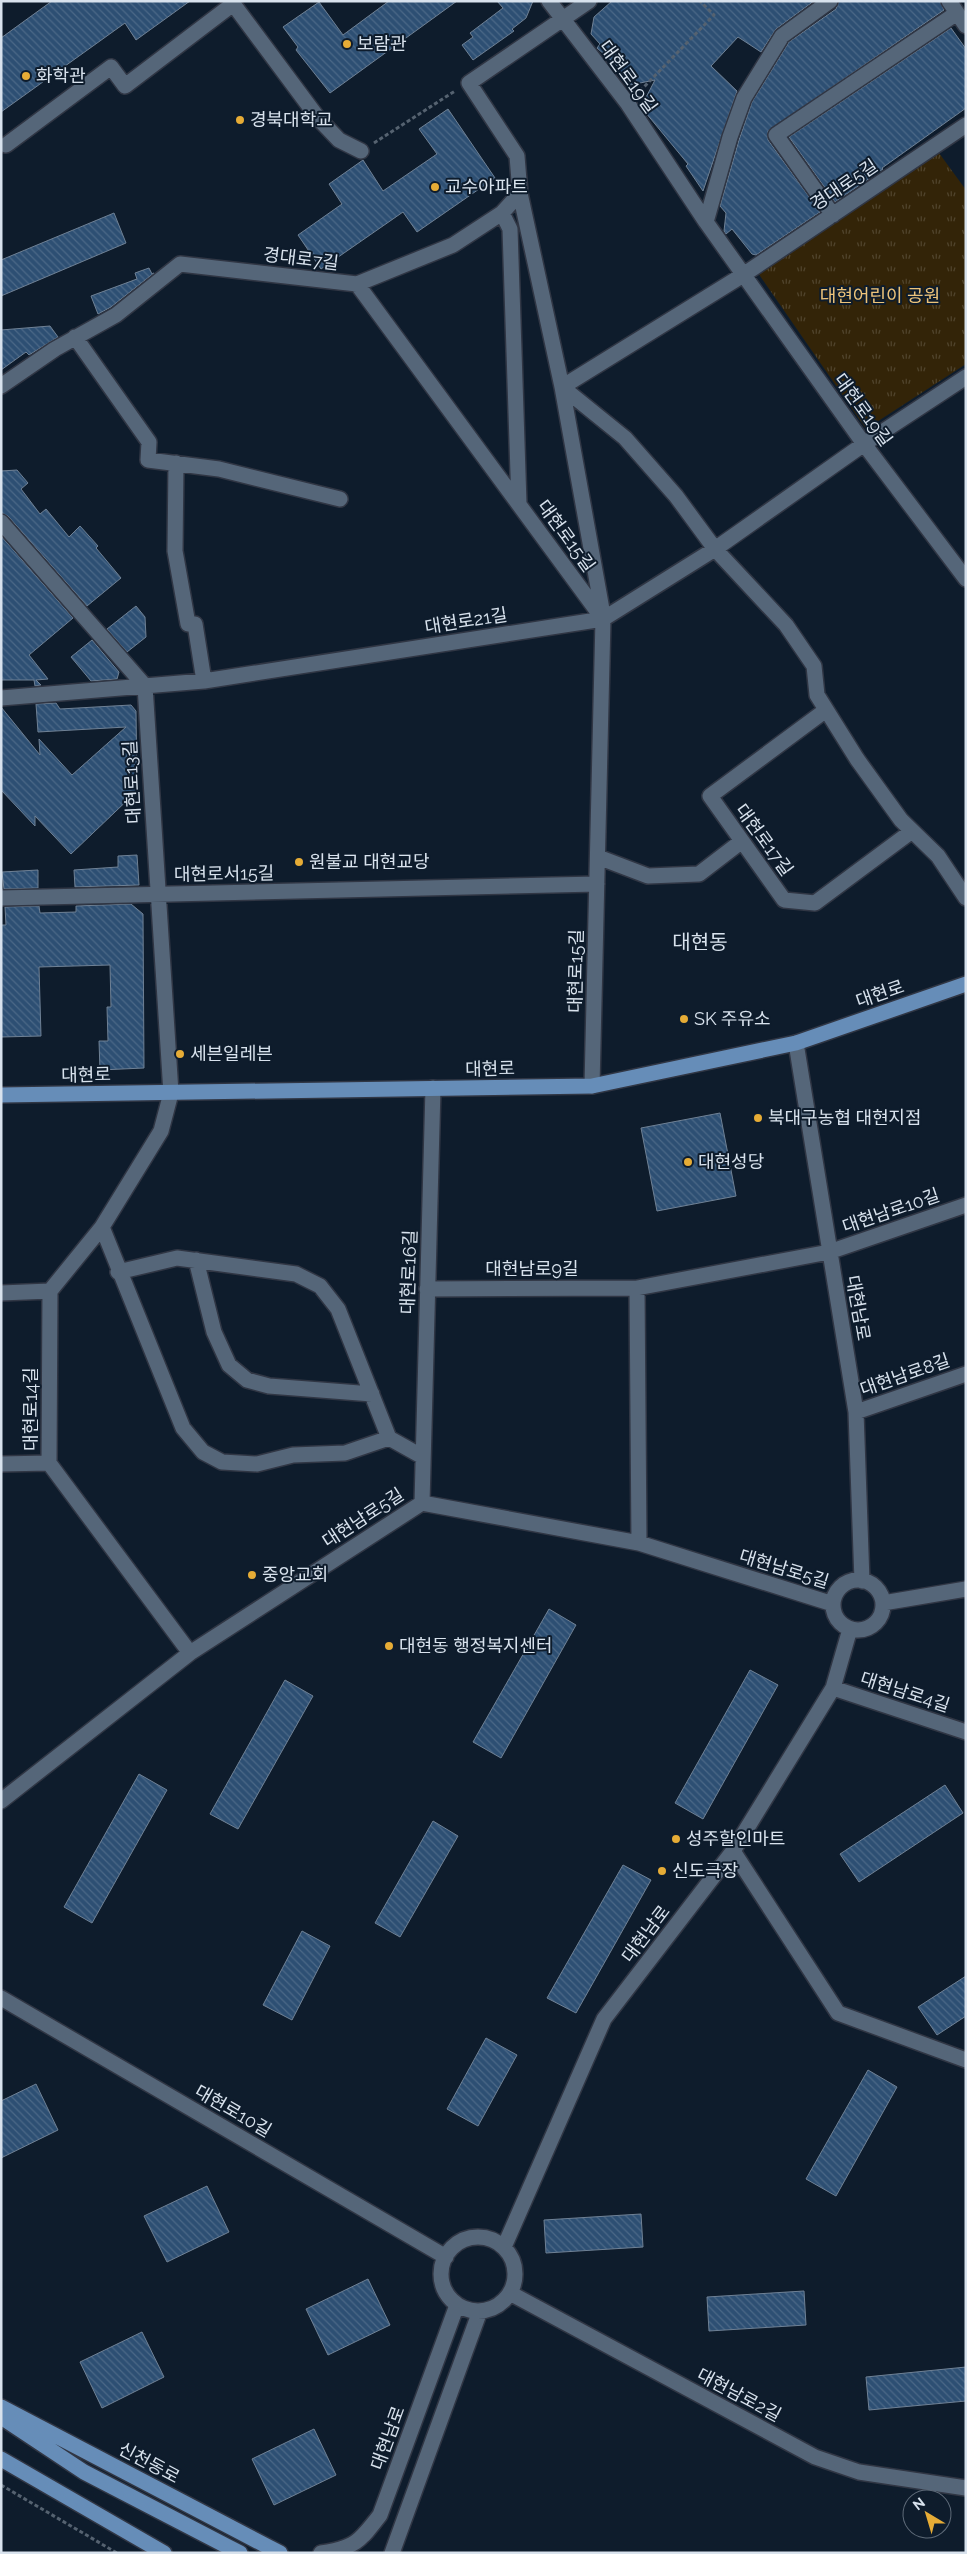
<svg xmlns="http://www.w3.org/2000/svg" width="967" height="2554" font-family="Raleway,'Noto Sans KR',sans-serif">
<defs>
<pattern id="grass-tufts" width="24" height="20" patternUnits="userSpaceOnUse" patternTransform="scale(1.25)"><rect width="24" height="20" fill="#332408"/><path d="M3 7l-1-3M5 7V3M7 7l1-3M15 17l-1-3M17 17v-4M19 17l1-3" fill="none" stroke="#50442c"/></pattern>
<pattern id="building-back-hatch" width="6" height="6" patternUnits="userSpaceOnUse" patternTransform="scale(1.25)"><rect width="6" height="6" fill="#2d4f73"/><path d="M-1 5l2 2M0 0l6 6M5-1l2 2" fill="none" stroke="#4b6887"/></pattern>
</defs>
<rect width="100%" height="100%" fill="#0e1c2c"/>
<path fill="url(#grass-tufts)" d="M939,153l27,37v174l-100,65 -108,-156z"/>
<path fill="url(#building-back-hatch)" stroke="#6f8195" d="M52,1h138l-54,39 -11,-17 -124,89v-74z
M389,1h68l-127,92 -34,-43 2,-3 -15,-20 36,-25 24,33z
M497,1h36l-7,17 -14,11 2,2 -41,29 -11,-15 11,-8 -3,-4 33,-25z
M612,1h202l-38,28 -15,23 -23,-15 -27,29 26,25 -34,100 -17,-25 2,-2 -47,-57 14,-27 -25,5 -12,-13 3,-3 -24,-21 3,-4 -9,-10 3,-17z
M839,1h101l4,9 -176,121v9l52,72 -64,43 -4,-1 -20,-25 -6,5 -2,-3 2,-18 -6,-7 19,-66 13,-38 37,-60 47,-33z
M951,28l15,21v59l-84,60 1,1 -48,33 -46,-65z
M448,109l47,69 -78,54 -14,-20 -82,57 -23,-34 44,-31 -13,-20 34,-24 20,31 54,-37 -18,-25z
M114,213l12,30 -125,53v-36z
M149,268l3,6 2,-1 -43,34 -13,7 -7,-18 46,-17 -2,-6z
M50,326l8,11 -29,18 -3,-3 -25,18v-40z
M17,470l11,13 -7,6 19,25 6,-5 23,28 11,-11 18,20 -2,2 25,30 -34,28 -79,-90 -7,-3v-42z
M1,536l72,82 -44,37 19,24 -12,1 5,5 -6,1 -1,-6h-33z
M136,606l9,11 1,20 -19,15 -20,-23z
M92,640l27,32 -2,7 -26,2 -20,-24z
M56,703l4,6 71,-4 5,6 1,80 -66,63 -36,-38v10l-34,-36v-83l39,48 -1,-16 33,36 54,-48 -88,5 -2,-28z
M137,855l2,30 -64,2 -1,-17 44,-3v-11z
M38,870v18l-34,1 -2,-17z
M131,904l12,10 1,154 -44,2 -1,-29h9l-1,-34h4l-1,-42 -71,2 2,69 -40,1v-112h5l-1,-18 34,-1 1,7 36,-1v-6z
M720,1113l16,83 -79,15 -16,-83z
M549,1609l27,16 -75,133 -28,-16z
M750,1670l28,15 -75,134 -28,-16z
M285,1680l28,16 -75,133 -28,-15z
M139,1774l28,16 -75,133 -28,-16z
M945,1785l18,28 -104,69 -19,-28z
M433,1821l25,15 -58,101 -25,-14z
M623,1865l28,15 -75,133 -29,-15z
M302,1931l28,15 -38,74 -29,-15z
M966,1976v40l-29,19 -19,-28z
M486,2038l31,17 -39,71 -31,-17z
M868,2070l29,17 -61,109 -30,-17z
M36,2084l22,46 -57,28v-57z
M207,2186l22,46 -62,30 -23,-46z
M641,2214l2,33 -97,6 -2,-33z
M368,2279l22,46 -62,30 -22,-46z
M804,2291l2,34 -97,6 -2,-34z
M142,2332l22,45 -62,31 -22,-46z
M966,2367v34l-97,9 -3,-33z
M314,2429l22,46 -62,30 -22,-46z"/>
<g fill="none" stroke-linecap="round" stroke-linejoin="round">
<g stroke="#303644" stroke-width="18">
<path id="minor" d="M231,1l87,117 21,22 22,11
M549,1l79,103 78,118 158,222 102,135
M589,1l-120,82 48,73 3,37 42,194 41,228
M949,1l17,25
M6,145l105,-78 14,19 108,-82
M502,213l8,16 9,275
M833,215l-57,-80 181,-122
M706,222l24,-85 14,-39 38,-62 48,-35
M357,284l246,335 -11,467
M75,337l74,105 -1,18 71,9 121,30
M1,386l54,-37 61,-34 64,-51 177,20 96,-39 49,-32 18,-20
M562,387l63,51 51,58 39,53 71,76 28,41 3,29 40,64 44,61 37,36 28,42
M562,387l181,-112 223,-150
M176,463l-1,88 13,73h7l9,57
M1,522l144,164 26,407 -10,38 -59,96 -52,64 -1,172 141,190
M1,698l203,-17 399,-62 112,-70 149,-105 102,-67
M826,710l-116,86 74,104 31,3 97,-72
M598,857l50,19 51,-2 43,-33
M1,898l596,-14
M796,1043l60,369 6,169
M102,1227l81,201 20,24 19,10 35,2 36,-9 52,-2 44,-15
M196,1260l18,72 15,33 18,15 22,6 103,8
M118,1272l59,-14 119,16 24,12 18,23 51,129 34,19
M637,1288l2,255
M427,1289l210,-1 192,-36 137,-47
M1,1293l49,-2
M856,1412l110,-38
M1,1464l48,-1
M422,1503l11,-415
M833 1605a25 25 0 1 1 50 0a25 25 0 1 1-50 0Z
M883,1603l83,-14
M833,1688l133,44
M1,1801l189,-148 232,-150 217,40 194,61
M733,1851l105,162 128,47
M1,1998l445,259
M441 2274a37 37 0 1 1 74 0a37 37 0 1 1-74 0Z
M504,2247l100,-228 129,-168 100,-163 17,-59
M510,2293l305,164 44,15 107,16
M321,2553c34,-5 39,-12 59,-38l77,-210
M392,2553l88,-242"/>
</g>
<g stroke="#303644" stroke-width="18">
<path id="major" d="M1,1095l591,-9 204,-43 170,-59
M1,2407l279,146
M1,2417l83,55 156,81
M1,2459l163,94"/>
</g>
<path stroke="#556270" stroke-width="3" stroke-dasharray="4 2.5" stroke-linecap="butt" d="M640,91l74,-76 -14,-14
M374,143l81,-52
M1,2485l116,68"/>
<use href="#minor" stroke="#556679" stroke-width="15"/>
<use href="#major" stroke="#668db8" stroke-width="15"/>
</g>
<g fill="#e6ac36" stroke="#0e1c2c" stroke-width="2">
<circle cx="347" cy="44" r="5"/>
<circle cx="26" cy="76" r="5"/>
<circle cx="240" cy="120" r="5"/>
<circle cx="435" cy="187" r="5"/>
<circle cx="299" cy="862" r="5"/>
<circle cx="684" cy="1019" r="5"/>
<circle cx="180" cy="1054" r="5"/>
<circle cx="758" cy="1118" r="5"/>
<circle cx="688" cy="1162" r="5"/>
<circle cx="252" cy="1575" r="5"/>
<circle cx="389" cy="1646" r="5"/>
<circle cx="676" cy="1839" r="5"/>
<circle cx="662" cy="1871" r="5"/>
</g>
<g text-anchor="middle" stroke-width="4" stroke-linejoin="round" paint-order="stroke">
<g font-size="18" fill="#d8e2ed" stroke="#0e1c2c" text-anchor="start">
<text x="357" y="50">보람관</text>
<text x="36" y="82">화학관</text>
<text x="250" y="126">경북대학교</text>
<text x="445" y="193">교수아파트</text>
<text x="309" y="868">원불교 대현교당</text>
<text x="694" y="1025">SK 주유소</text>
<text x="190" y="1060">세븐일레븐</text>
<text x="768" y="1124">북대구농협 대현지점</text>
<text x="698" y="1168">대현성당</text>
<text x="262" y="1581">중앙교회</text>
<text x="399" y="1652">대현동 행정복지센터</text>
<text x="686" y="1845">성주할인마트</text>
<text x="672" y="1877">신도극장</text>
</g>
<g font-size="18" fill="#d8e2ed" stroke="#0e1c2c">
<text transform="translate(628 77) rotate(54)" y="6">대현로19길</text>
<text transform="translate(844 185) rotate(-34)" y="6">경대로5길</text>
<text transform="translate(301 259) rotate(7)" y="6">경대로7길</text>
<text transform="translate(863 410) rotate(54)" y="6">대현로19길</text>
<text transform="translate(566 536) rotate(54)" y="6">대현로15길</text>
<text transform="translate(466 621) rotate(-9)" y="6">대현로21길</text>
<text transform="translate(132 782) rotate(-93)" y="6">대현로13길</text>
<text transform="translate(764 840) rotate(54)" y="6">대현로17길</text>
<text transform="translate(224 874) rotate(-1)" y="6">대현로서15길</text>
<text transform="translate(576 971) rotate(-89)" y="6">대현로15길</text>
<text transform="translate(880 994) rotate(-19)" y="6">대현로</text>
<text transform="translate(490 1069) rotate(-1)" y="6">대현로</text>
<text transform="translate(86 1075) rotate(-1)" y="6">대현로</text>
<text transform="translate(891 1211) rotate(-19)" y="6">대현남로10길</text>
<text x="532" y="1275">대현남로9길</text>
<text transform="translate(409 1272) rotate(-88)" y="6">대현로16길</text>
<text transform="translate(858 1308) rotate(80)" y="6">대현남로</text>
<text transform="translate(905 1375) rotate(-19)" y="6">대현남로8길</text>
<text transform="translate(31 1409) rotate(-90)" y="6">대현로14길</text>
<text transform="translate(363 1518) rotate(-33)" y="6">대현남로5길</text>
<text transform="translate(784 1569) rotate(17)" y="6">대현남로5길</text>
<text transform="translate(905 1692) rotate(18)" y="6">대현남로4길</text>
<text transform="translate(646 1934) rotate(-53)" y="6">대현남로</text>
<text transform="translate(233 2111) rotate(30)" y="6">대현로10길</text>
<text transform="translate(739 2395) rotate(28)" y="6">대현남로2길</text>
<text transform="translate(388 2438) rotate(-70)" y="6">대현남로</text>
<text transform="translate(149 2463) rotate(28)" y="6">신천동로</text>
</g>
<g font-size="18" fill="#ecc37a" stroke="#0e1c2c">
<text x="880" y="302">대현어린이 공원</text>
</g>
<g font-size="20" fill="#d8e2ed" stroke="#0e1c2c">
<text x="700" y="949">대현동</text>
</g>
</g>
<rect width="967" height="2554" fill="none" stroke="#d8e2ed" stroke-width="5"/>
<g transform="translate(927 2514) rotate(322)"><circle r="24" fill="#0e1c2c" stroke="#5f6b79"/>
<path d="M0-4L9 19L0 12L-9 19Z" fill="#e6ac36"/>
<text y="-8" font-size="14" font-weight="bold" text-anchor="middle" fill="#d8e2ed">N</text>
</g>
</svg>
